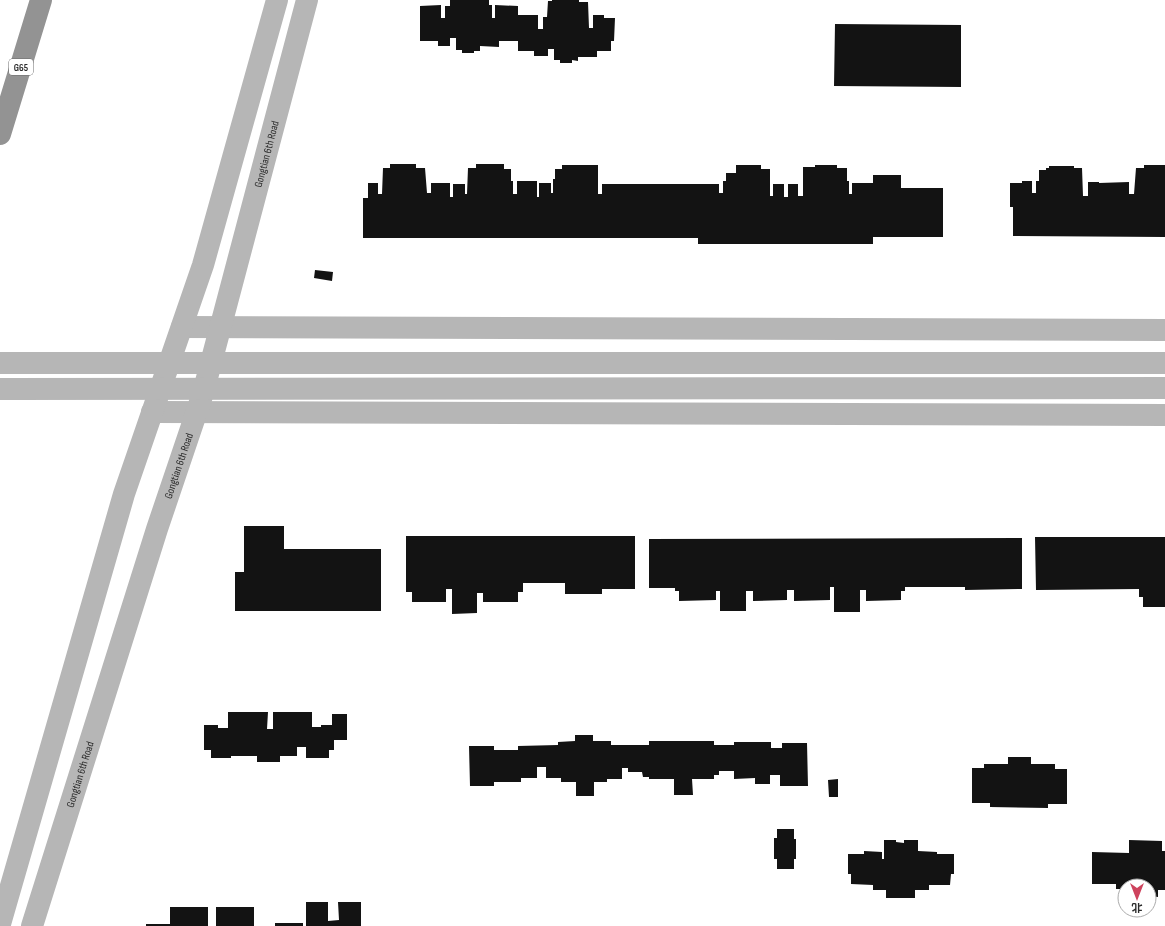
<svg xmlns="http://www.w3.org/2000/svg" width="1165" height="926" viewBox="0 0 1165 926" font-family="'Sofia Sans Condensed','Noto Sans SC',sans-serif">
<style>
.building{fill:#131313}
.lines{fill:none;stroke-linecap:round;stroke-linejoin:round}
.secondary{stroke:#b6b6b6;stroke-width:22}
.highway{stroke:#939393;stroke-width:22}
.secondary-bridge{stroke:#b6b6b6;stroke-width:22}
.labels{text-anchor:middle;stroke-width:4;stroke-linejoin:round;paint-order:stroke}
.shield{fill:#fff;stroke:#6b6b6b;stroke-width:1}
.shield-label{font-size:10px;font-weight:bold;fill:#2c2c2c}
.street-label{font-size:11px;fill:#2c2c2c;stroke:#fff}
</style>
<rect width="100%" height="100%" fill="#fff"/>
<path class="building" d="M450 0H489V5H492V18H495V5L518 6V15H538V29H543V17H547L548 1H552V0H579V2H588L589 28H593V15H604V18H615L614 41H611V51H597V57H578V61L572 60V63H560V60H554V49H548V56H534V51H518V41H499V47L480 46V51H474V53H462V50H456V38H450V46H438V41H420V6L441 5V18H445V6H450Z
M835 24 961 25V87L834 86Z
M390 164H416V168H425L427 193H431V183H450V197H453V184H465V194H467L468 168H476V164H504V169H511V181H513V194H517V181H537V197H539V183H551V193H553V179H555V169H562V165H598V194H602V184H719V193H723V181H726V173H736V165H761V169H770V196H773V184H784V197H788V184H798V196H803V167H815V165H837V168H847V181H849V194H852V183H873V175H901V188H943V237H873V244H698V238H363V198H368V183H378V194H382L383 168H390Z
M1144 165H1165V237L1013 236V207H1010V183H1022V181H1032V193H1036V181H1039V170H1046V168H1049V166H1074V168H1082L1083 196H1088V182H1099V183L1129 182V194H1134L1136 168H1144Z
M315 270 333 272 332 281 314 278Z
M244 526H284V549H381V611H235V572H244Z
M406 536H635V589H602V594H565V583H523V592H518V602H483V593H477V613L452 614V589H446V602H412V592H406Z
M1035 537H1165V607H1143V597H1139V589L1036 590Z
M1022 538V589L965 590V587H905V591H901V600L866 601V590H860V612H834V587H830V600L794 601V590H787V600L753 601V591H746V611H720V591H716V600L679 601V591H675V588H649V539Z
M228 712H268L267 729H273V712H312V727H321V725H332V714H347V740H334V750H329V758H306V747H297V756H280V762H257V756H231V758H211V750H204V725H218V728H228Z
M575 735H593V741H611V745H649V741H714V745H734V742H771V748H782V743H807L808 786H780V775H770V784H755V778L734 779V771H719V775H714V779H692L693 795H674V779H649V777H643L642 772H628V768H622V779H607V782H594V796H576V782H561V778H546V767H537V778H521V782H494V786H470L469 746H494V750H518V746L558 745V742L575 741Z
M1008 757H1031V764H1055V769H1067V804H1048V808L990 807V803H972V768H984V764H1008Z
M838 779V797H829L828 780Z
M777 829H794V839H796V859H794V869H777V859H774V838H777Z
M884 840H896V842L904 843V840H918V851L937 852V854H954V874H951L950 885H929V890H915V898H886V890H873V885L851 884V874H848V854H864V851L882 852V859H884Z
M1129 840 1162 841V851H1165V890H1158V897L1149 896V886H1125V889H1116V884H1092V852L1129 853Z
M306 902H328V921L339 920 338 902H361V926H306Z
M170 907H208V926H146V924H170Z
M216 907H254V926H216Z
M275 923H303V926H275Z"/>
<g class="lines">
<g class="secondary">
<path d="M182 327 1165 330"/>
<path d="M152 412 1165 415"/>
<path d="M0 924 124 494 203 265 277 0"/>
<path id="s1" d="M32 926 157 529 203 393 307 0"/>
</g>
<path class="highway" d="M0 134 41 0"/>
<path class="secondary-bridge" d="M0 363H1165
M0 389 1165 388"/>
</g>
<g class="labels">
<rect class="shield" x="9" y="59" width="24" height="16" rx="3"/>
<g class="shield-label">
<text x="21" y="71">G65</text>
</g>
<g class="street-label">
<text dy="4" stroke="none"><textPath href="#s1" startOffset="807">Gongtian 6th Road</textPath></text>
<text dy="4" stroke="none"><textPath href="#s1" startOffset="483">Gongtian 6th Road</textPath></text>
<text dy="4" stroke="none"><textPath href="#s1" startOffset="159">Gongtian 6th Road</textPath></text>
</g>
</g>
<g transform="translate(1137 898) rotate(180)"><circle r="19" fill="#ffffff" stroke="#ababab"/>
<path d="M0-3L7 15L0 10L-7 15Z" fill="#ce435d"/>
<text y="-6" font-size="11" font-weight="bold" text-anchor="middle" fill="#2c2c2c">北</text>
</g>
</svg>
